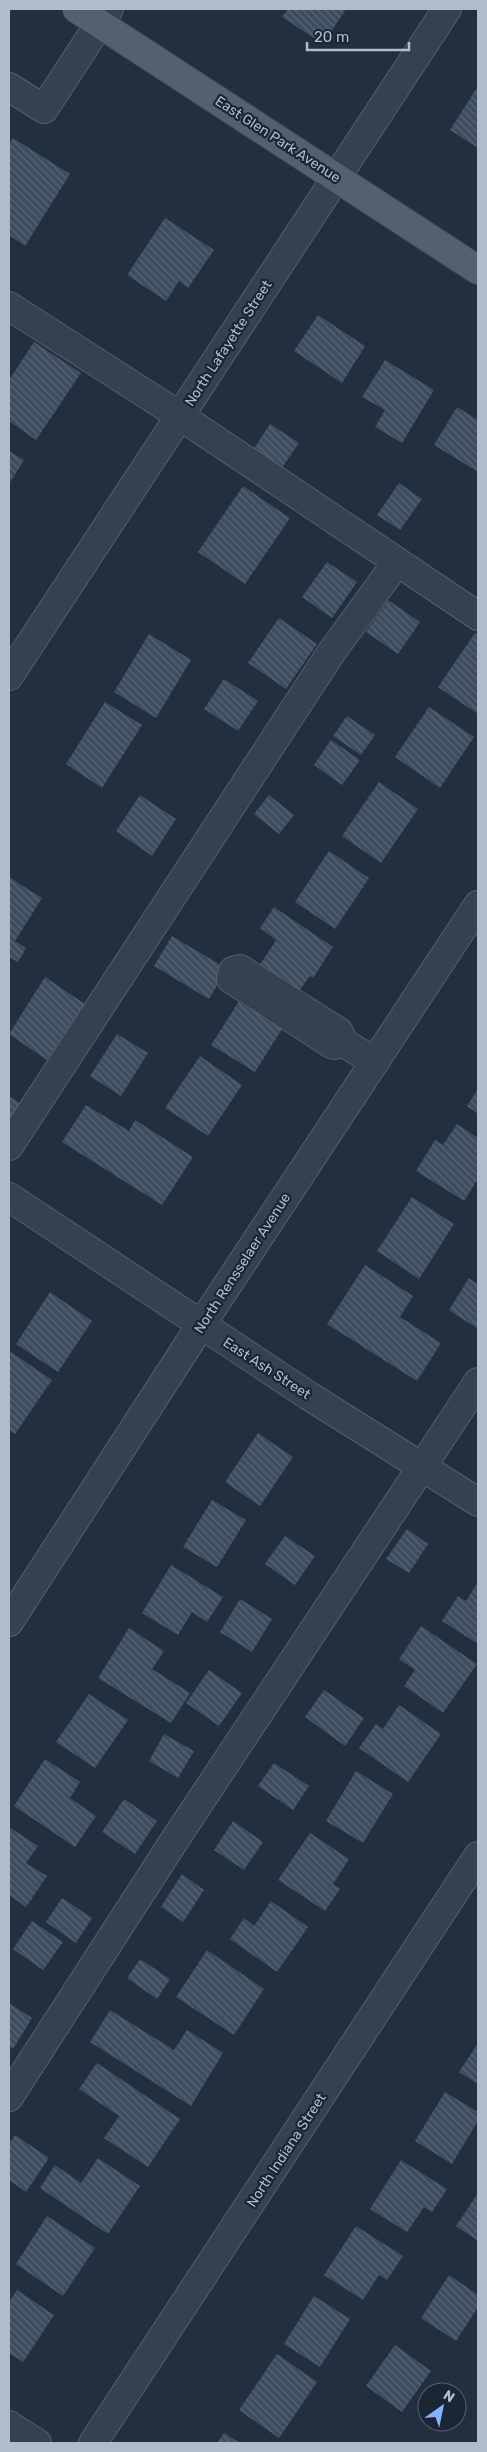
<svg xmlns="http://www.w3.org/2000/svg" width="487" height="2452" viewBox="0 0 487 2452" font-family="Rubik,sans-serif">
<style>
.building{fill:url(#building-back-hatch)}
.lines{fill:none;stroke-linecap:round;stroke-linejoin:round}
.minor-casing{stroke:#545e6d;stroke-width:30}
.major-casing{stroke:#424c5b;stroke-width:30}
.minor{stroke:#36404f;stroke-width:28}
.major{stroke:#53606f;stroke-width:28}
.labels{text-anchor:middle;stroke-width:4.5;stroke-linejoin:round;paint-order:stroke}
.street-label{font-size:14px;fill:#b1bbca;stroke:#1b2534}
</style>
<defs>
<pattern id="building-back-hatch" width="6" height="6" patternUnits="userSpaceOnUse" patternTransform="scale(1.25)"><rect width="6" height="6" fill="#3d4d5f"/><path d="M-1 5l2 2M0 0l6 6M5-1l2 2" fill="none" stroke="#576575"/></pattern>
</defs>
<rect width="100%" height="100%" fill="#212f3f"/>
<path class="building" d="M288 9H346L323 44 282 17Z
M478 86V148L450 130Z
M13 138 70 174 25 246 9 235V145Z
M165 218 214 250 188 288 179 281 166 301 127 275Z
M318 315 365 346 342 383 294 351Z
M34 342 81 373 36 440 9 421V380Z
M385 360 434 390 402 443 375 427 385 410 362 397Z
M457 407 478 420V472L434 445Z
M270 424 299 443 281 469 253 450Z
M9 451 24 460 9 484Z
M399 483 422 499 400 530 377 515Z
M243 486 290 518 245 584 198 552Z
M327 562 357 582 332 618 302 597Z
M388 600 420 622 398 654 366 632Z
M279 618 317 644 286 689 248 663Z
M475 633 478 635V714L438 687Z
M149 634 191 660 156 718 114 692Z
M224 679 258 701 238 731 204 709Z
M105 702 142 725 102 788 66 764Z
M429 707 474 737 440 788 395 757Z
M347 716 375 735 361 755 333 736Z
M331 740 360 760 342 785 314 765Z
M379 782 418 809 381 863 342 836Z
M140 795 176 819 152 856 116 831Z
M269 795 294 815 279 834 254 814Z
M329 851 369 878 335 929 295 902Z
M9 877 42 898 15 941 26 948 18 962 9 957Z
M274 907 333 947 313 978 310 976 296 995 257 969 276 940 260 928Z
M172 936 227 969 209 999 154 966Z
M45 977 85 1004 47 1060 9 1034Z
M243 995 287 1021 255 1072 211 1045Z
M117 1034 148 1053 121 1096 90 1076Z
M200 1056 242 1085 208 1136 165 1108Z
M478 1089V1114L467 1106Z
M9 1096 21 1104 9 1122Z
M86 1105 129 1131 135 1120 193 1157 162 1205 62 1142Z
M457 1124 478 1138V1179L464 1201 416 1171 435 1140 443 1145Z
M412 1197 454 1224 419 1279 377 1251Z
M365 1265 413 1296 400 1317 441 1343 417 1381 327 1324Z
M469 1278 478 1284V1329L449 1310Z
M50 1292 92 1321 58 1372 16 1344Z
M11 1352 52 1380 15 1434 9 1430V1355Z
M258 1433 293 1457 260 1506 225 1482Z
M212 1500 246 1520 217 1567 183 1547Z
M407 1529 428 1544 409 1573 386 1559Z
M285 1536 315 1556 295 1585 265 1564Z
M171 1565 223 1597 207 1622 192 1612 178 1635 142 1613Z
M478 1582V1644L442 1621 458 1596 466 1601Z
M240 1599 272 1619 252 1652 220 1632Z
M421 1626 477 1664 443 1713 404 1686 415 1670 399 1659Z
M129 1628 164 1651 152 1669 190 1693 171 1723 98 1678Z
M209 1670 242 1693 219 1726 186 1703Z
M324 1690 364 1718 345 1746 305 1717Z
M89 1694 128 1720 95 1768 56 1742Z
M399 1705 441 1734 408 1782 359 1748 376 1724 383 1729Z
M164 1734 194 1751 178 1778 149 1761Z
M45 1759 80 1782 70 1798 96 1816 75 1847 14 1806Z
M274 1763 309 1786 293 1810 258 1786Z
M356 1771 393 1794 363 1843 326 1821Z
M124 1799 157 1821 135 1854 102 1832Z
M233 1821 263 1842 244 1870 214 1850Z
M9 1827 38 1846 26 1863 47 1876 26 1907 9 1895Z
M310 1833 349 1859 333 1884 340 1889 325 1911 278 1880Z
M182 1874 204 1890 183 1922 161 1907Z
M62 1898 92 1918 76 1943 46 1922Z
M271 1901 308 1927 277 1972 230 1939 244 1918 254 1926Z
M32 1921 63 1942 43 1970 13 1949Z
M207 1950 264 1989 234 2035 176 1997Z
M140 1959 170 1979 157 1999 127 1978Z
M9 2003 32 2018 13 2049 9 2046Z
M110 2010 174 2050 187 2030 223 2053 191 2106 90 2042Z
M478 2043V2084L459 2072Z
M97 2063 180 2119 148 2167 104 2138 119 2116 79 2089Z
M445 2092 478 2112V2121L452 2164 415 2141Z
M15 2135 49 2158 26 2192 9 2180V2144Z
M98 2158 140 2186 108 2234 40 2188 55 2165 81 2183Z
M401 2160 447 2189 432 2212 424 2207 407 2232 370 2209Z
M478 2193V2241L456 2226Z
M47 2216 95 2248 63 2296 16 2264Z
M356 2226 403 2256 387 2280 379 2275 363 2300 324 2275Z
M449 2275 478 2295V2307L456 2341 421 2318Z
M17 2290 54 2315 23 2362 9 2353V2302Z
M314 2296 350 2319 320 2367 284 2344Z
M395 2345 431 2371 402 2412 366 2386Z
M277 2354 317 2382 279 2438 239 2410Z
M224 2433 240 2443H217Z"/>
<g class="lines">
<g class="minor-casing">
<path id="minor" d="M9 87 44 109 109 9
M9 306 180 416 478 616
M9 676 447 9
M344 1043 333 1045 231 979 233 971 240 969 339 1032 344 1043 375 1062
M9 1146 331 653 397 562
M9 1197 309 1396 478 1502
M9 1622 201 1325 478 905
M9 2097 176 1838 478 1382
M9 2425 37 2443
M93 2443 478 1856"/>
</g>
<g class="major-casing">
<path id="major" d="M77 9 478 270"/>
</g>
<use href="#minor" class="minor"/>
<use href="#major" class="major"/>
</g>
<g class="labels">
<g class="street-label">
<text transform="translate(278 139) rotate(33)" y="5">East Glen Park Avenue</text>
<text transform="translate(228 343) rotate(-57)" y="5">North Lafayette Street</text>
<text transform="translate(242 1263) rotate(-57)" y="5">North Rensselaer Avenue</text>
<text transform="translate(267 1368) rotate(33)" y="5">East Ash Street</text>
<text transform="translate(286 2150) rotate(-57)" y="5">North Indiana Street</text>
</g>
</g>
<rect width="487" height="2452" fill="none" stroke="#b1bbca" stroke-width="20"/>
<g transform="translate(442 2407) rotate(33)"><circle r="24" fill="#1b2534" stroke="#576170"/>
<path d="M0-4L9 19L0 12L-9 19Z" fill="#82b4ff"/>
<text y="-8" font-size="14" font-weight="bold" text-anchor="middle" fill="#b1bbca">N</text>
</g>
<path d="M307 42v8h102v-8" fill="none" stroke="#b1bbca" stroke-width="2.5"/>
<text x="314" y="42" font-size="15" fill="#b1bbca" stroke="#1b2534" stroke-width="4" paint-order="stroke">20 m</text>
</svg>
